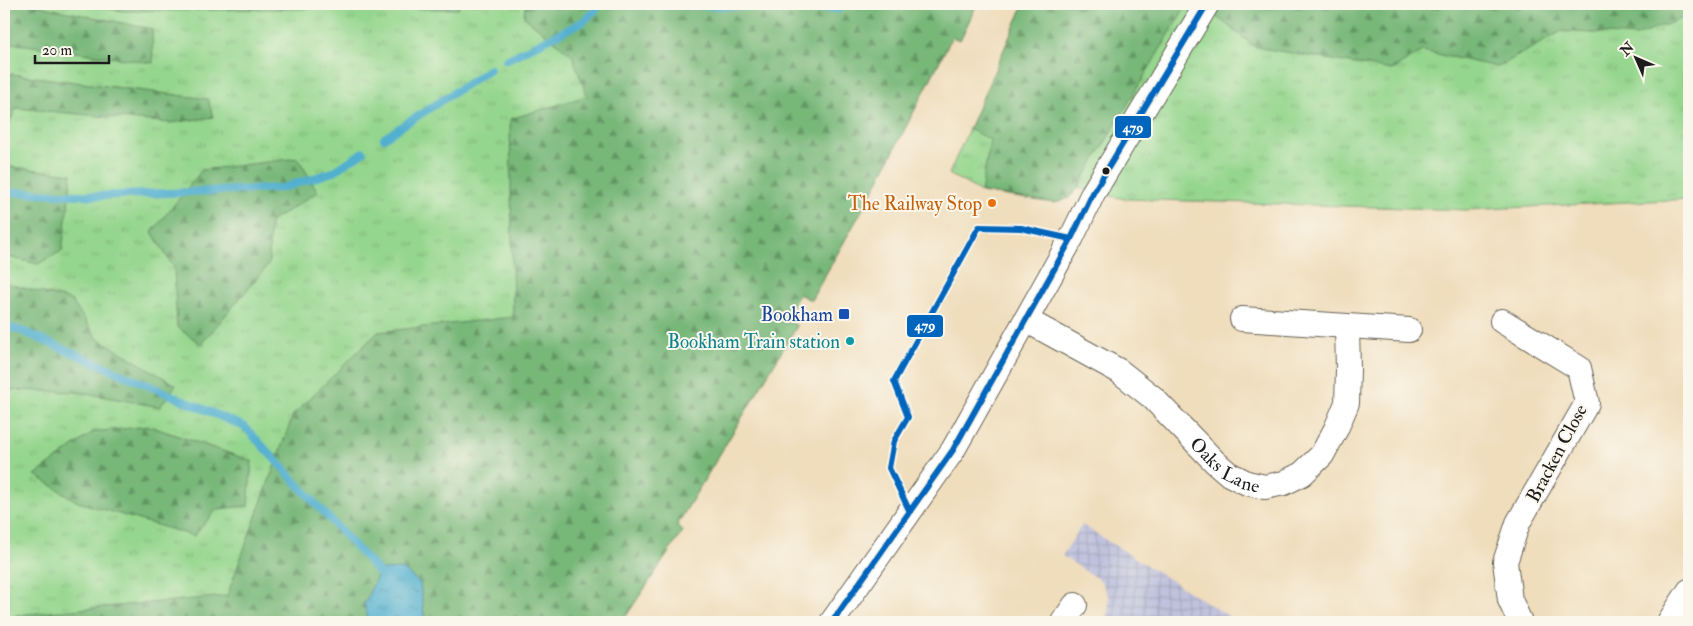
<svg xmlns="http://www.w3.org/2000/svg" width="1693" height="626" viewBox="0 0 1693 626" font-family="'IM FELL Double Pica',serif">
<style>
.industrial{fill:url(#industrial-grid)}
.grass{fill:url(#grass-tufts);stroke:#587954}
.forest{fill:url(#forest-firs);stroke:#4a6a4a}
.water{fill:url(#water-ripples);stroke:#366676}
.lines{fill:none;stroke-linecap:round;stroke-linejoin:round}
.stream{stroke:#51afcf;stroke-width:8}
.minor-casing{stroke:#666054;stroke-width:26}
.minor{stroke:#fff;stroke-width:24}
.bus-1-casing{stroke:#fbf7ec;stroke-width:10}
.bus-1{stroke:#0065bd;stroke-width:6}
.bus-dot{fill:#1c1c1c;stroke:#fbf7ec;stroke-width:2}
.food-dot{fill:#e8710a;stroke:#fbf7ec;stroke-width:2}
.transit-dot{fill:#1a4fb4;stroke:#fbf7ec;stroke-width:2}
.culture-dot{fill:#0f9aa8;stroke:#fbf7ec;stroke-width:2}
.labels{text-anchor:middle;stroke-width:4;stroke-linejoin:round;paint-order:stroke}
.food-label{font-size:19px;fill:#c56008;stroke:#fbf7ec;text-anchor:end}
.transit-label{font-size:19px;fill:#164399;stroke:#fbf7ec;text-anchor:end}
.culture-label{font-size:19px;fill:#0d838f;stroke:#fbf7ec;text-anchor:end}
.street-label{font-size:19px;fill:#1c1c1c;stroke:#fbf7ec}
.line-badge{stroke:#fbf7ec;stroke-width:2}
.badge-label{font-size:14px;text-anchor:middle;font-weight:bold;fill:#fff}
</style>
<defs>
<pattern id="industrial-grid" width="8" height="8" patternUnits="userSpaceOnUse" patternTransform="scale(1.25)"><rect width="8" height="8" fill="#c0c2dd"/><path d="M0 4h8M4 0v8" fill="none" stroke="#a4a6bd"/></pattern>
<pattern id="grass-tufts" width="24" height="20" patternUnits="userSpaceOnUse" patternTransform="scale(1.25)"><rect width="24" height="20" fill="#94d68d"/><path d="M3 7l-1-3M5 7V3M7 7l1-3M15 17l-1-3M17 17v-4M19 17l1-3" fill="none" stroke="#7fb779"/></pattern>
<pattern id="forest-firs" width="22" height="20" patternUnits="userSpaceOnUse" patternTransform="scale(1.25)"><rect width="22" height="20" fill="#77b778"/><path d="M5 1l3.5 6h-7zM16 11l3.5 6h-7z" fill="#619462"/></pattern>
<pattern id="water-ripples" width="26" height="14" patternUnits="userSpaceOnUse" patternTransform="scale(1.25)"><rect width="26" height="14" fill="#51afcf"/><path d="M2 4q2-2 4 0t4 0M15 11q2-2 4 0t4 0" fill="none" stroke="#428ea7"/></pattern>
</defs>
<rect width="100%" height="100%" fill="#fbf7ec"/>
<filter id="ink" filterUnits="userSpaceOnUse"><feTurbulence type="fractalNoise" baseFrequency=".02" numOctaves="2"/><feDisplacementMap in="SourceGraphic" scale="10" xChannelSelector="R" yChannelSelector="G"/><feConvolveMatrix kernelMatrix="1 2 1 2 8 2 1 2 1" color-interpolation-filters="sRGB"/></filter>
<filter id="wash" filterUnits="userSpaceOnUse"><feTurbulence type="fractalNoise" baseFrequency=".0096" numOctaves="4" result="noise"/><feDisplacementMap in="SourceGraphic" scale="20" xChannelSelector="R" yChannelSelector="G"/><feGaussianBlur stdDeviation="1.12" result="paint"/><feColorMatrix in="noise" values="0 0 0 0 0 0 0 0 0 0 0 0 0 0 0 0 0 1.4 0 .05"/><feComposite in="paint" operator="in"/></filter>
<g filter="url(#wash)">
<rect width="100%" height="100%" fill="#efddbb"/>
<path class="industrial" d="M1082 525 1238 622H1104L1108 615 1109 597 1101 581 1062 556Z"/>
<path class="grass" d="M4 4H977L960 40 952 37 873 191 811 300 799 294 785 319 797 326 677 525 683 531 622 622H4Z
M1024 4H1689V199L1467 210 1125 199 1078 188 1069 198 1055 203 981 192 949 174Z"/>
<path class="forest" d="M4 4H29L152 29 153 63 4 42Z
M81 4H459L458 9 352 8 122 11Z
M525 4H977L960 40 952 37 873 191 811 300 799 294 785 319 797 326 677 525 683 531 622 622H10L16 615 227 596 293 415 378 332 513 317 510 119 587 96 572 55 524 17Z
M1024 4H1187L1078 188 1069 198 1055 203 981 192 990 140 969 129Z
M1223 4H1689V16L1636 36 1562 31 1498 67 1422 51 1392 70 1255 47 1216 16Z
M4 73 208 99 213 117 170 123 16 108 4 135Z
M298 158 318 192 270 222 269 264 201 344 177 327 174 268 152 232 202 170Z
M4 166 72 174 62 251 38 264 4 256Z
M4 283 71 300 97 338 176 385 160 407 78 392 4 390Z
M149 426 252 461 248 506 217 509 194 536 78 502 35 475 93 432Z"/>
<path class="water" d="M403 569 420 583 425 621 369 622 364 604 380 570Z"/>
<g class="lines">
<path class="stream" d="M636 4 839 9
M506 60 584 21 601 4
M384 138 490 69
M4 196 15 192 99 196 282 188 333 172 363 152
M4 326 22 331 245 427 385 579"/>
</g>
</g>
<g filter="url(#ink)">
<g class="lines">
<g class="minor-casing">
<g id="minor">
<path d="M1242 319 1409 330"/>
<path id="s1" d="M1026 320 1119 371 1152 397 1215 462 1229 474 1247 483 1265 487 1284 483 1302 474 1322 455 1336 429 1347 403 1348 370 1347 327"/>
<path d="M1502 321 1579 368 1587 403 1518 523 1505 562 1510 600 1520 622"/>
<path d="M832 622 953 450 1071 239 1093 193 1207 4"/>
<path d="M1063 622 1075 605"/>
<path d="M1669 622 1689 591"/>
</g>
</g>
<use href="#minor" class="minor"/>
<g class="bus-1-casing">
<path id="bus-1" d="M910 512 889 468 894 441 908 417 894 381 979 227 1021 228 1071 239
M832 622 953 450 1071 239 1093 193 1207 4"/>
</g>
<use href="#bus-1" class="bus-1"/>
</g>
</g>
<circle class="bus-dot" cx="1106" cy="171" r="4.5"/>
<circle class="food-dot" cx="992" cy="203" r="5"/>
<rect class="transit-dot" x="838" y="308" width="12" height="12" rx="2.5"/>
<circle class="culture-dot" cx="850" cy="341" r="5"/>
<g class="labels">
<g class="food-label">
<text x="982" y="210">The Railway Stop</text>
</g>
<g class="transit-label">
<text x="833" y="321">Bookham</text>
</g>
<g class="culture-label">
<text x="840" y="348">Bookham Train station</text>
</g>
<g class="street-label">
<text transform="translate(1556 453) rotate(-62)" y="7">Bracken Close</text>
<text dy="7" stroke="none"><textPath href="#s1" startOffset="249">Oaks Lane</textPath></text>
</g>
</g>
<g class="line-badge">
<rect x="1114" y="115" width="38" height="24" rx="5" fill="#0065bd"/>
<rect x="906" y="314" width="38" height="24" rx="5" fill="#0065bd"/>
</g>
<g class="badge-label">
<text x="1133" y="132">479</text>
<text x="925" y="330">479</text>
</g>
<rect width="1693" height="626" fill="none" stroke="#fbf7ec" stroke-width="20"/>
<g transform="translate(1636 58) rotate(315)" stroke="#fbf7ec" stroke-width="4" paint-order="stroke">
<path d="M0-4L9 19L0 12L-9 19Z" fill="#1c1c1c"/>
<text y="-8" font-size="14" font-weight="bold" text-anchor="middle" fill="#1c1c1c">N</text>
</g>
<path d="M35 55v8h74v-8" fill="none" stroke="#1c1c1c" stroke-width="2.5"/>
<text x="42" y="55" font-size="15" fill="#1c1c1c" stroke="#fbf7ec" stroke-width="4" paint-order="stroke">20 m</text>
</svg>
